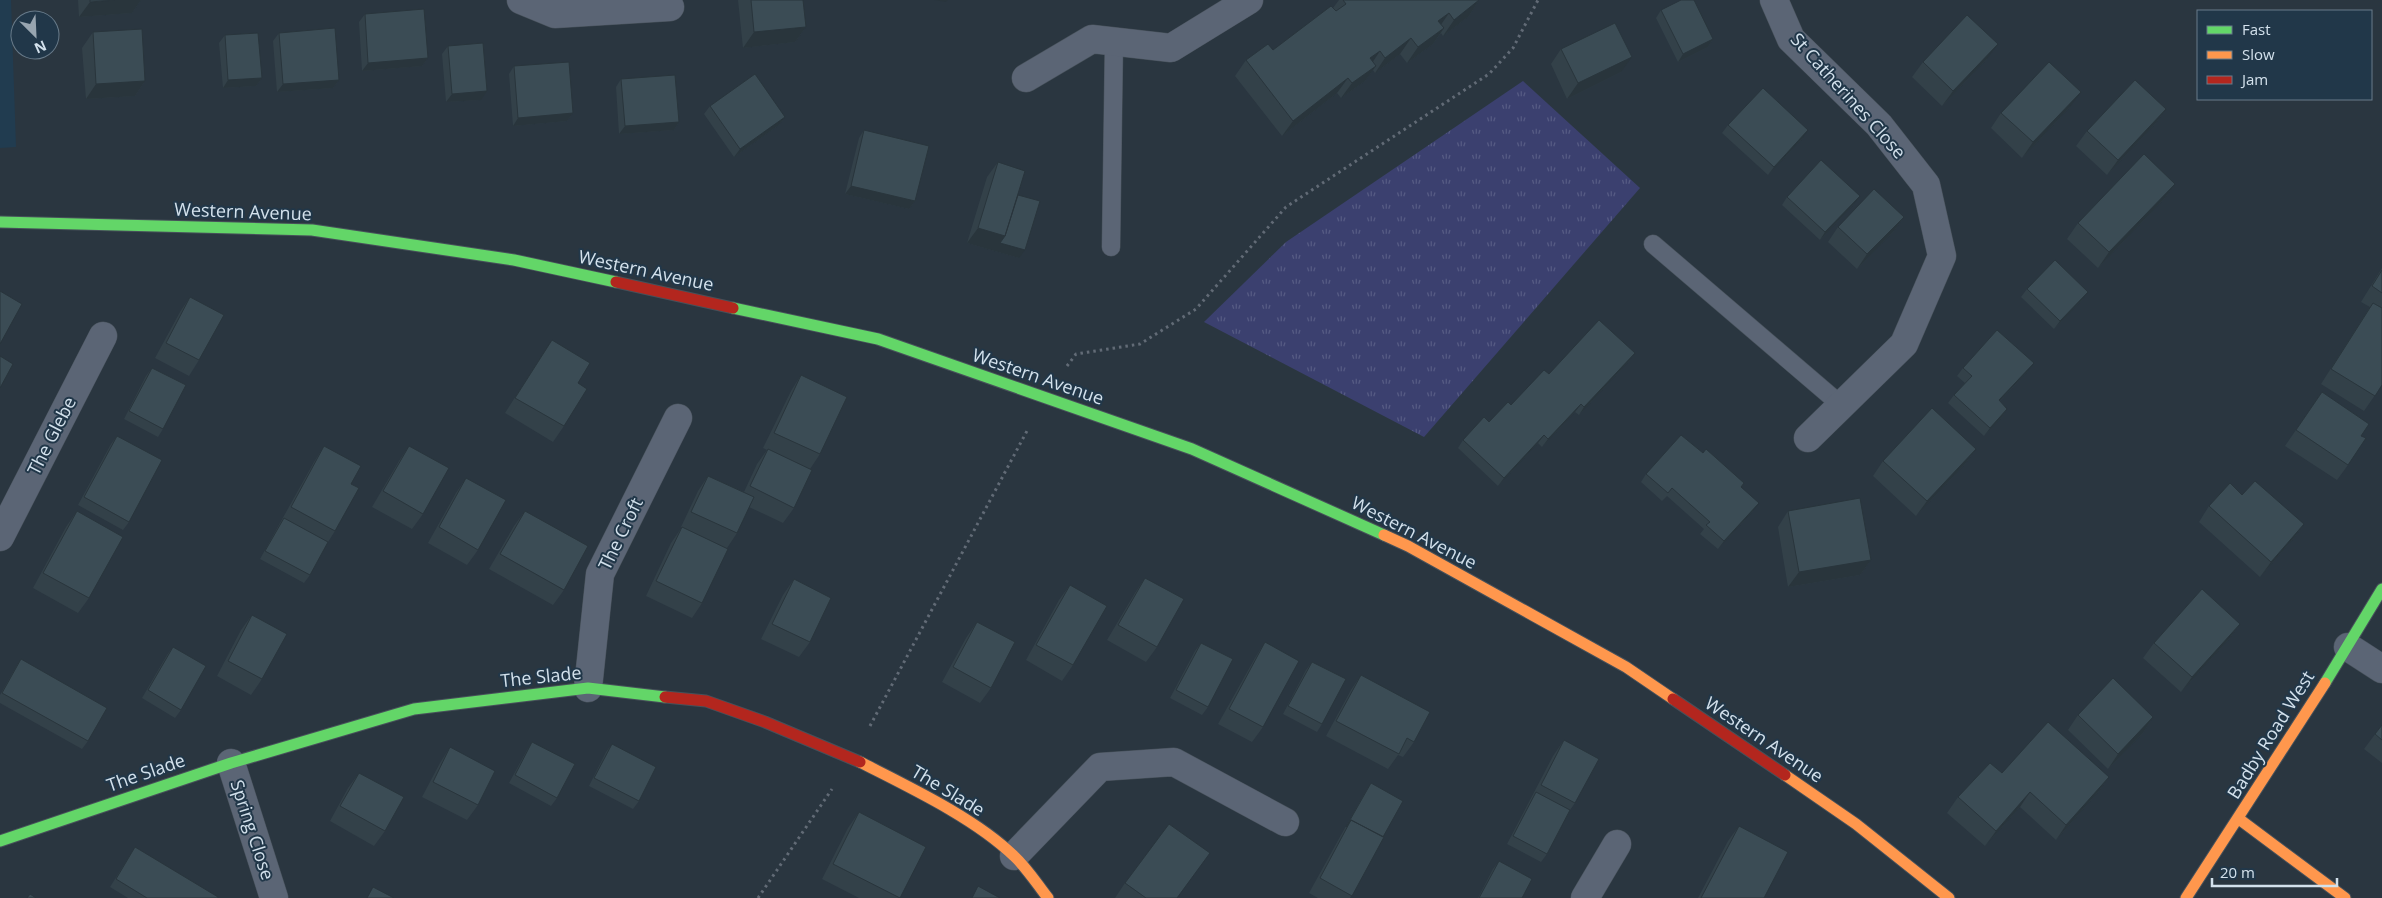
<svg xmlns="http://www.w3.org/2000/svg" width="2382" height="898" viewBox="0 0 2382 898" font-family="'Open Sans',sans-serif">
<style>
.built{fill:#213c50}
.grass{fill:url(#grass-tufts)}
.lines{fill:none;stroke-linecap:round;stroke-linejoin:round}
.lane-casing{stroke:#47515a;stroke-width:19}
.street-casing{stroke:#47515a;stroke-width:29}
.fast-casing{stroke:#47515a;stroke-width:13}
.slow-casing{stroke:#47515a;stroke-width:13}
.jam-casing{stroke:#47515a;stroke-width:13}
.path{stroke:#626b76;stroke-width:3;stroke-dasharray:2.5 4;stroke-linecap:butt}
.lane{stroke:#5b6575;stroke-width:18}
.street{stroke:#5b6575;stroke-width:28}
.fast{stroke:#63d668;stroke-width:11}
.slow{stroke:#ff974d;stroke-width:11}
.jam{stroke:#b3261e;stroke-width:11}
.wall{fill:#334149}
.shaded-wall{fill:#29353c}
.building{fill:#3b4c55;stroke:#29353c}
.labels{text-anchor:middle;stroke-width:4;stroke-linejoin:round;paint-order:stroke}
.street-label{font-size:18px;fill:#d3e1ec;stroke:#213749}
</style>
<defs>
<pattern id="grass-tufts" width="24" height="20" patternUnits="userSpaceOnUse" patternTransform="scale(1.25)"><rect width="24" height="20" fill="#3b406f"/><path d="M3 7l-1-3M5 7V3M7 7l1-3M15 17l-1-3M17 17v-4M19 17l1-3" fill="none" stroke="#565b84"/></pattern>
</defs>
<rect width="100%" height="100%" fill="#2a3640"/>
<path class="built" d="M0 0H11L16 147 0 148Z"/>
<path class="grass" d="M1523 81 1640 188 1424 437 1204 322 1286 242Z"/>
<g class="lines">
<g class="lane-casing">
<path id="lane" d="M1653 244 1841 405
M1111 247 1114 41"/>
</g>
<g class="street-casing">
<path id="street" d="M521 0 555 14 670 7
M1774 0 1791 39 1879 125 1926 185 1942 256 1904 344 1808 438
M1026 78 1092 39 1171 48 1249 0
M0 537 103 336
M2348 647 2382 669
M588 688 600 574 678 418
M231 763 274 898
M1014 856 1100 767 1174 762 1285 822
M1585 898 1617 844"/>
</g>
<g class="fast-casing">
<path id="fast" d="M0 222 312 230 514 260 616 282
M733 308 878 339 1192 449 1384 535
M2325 683 2382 589
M0 841 231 763 414 709 588 688 665 697"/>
</g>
<g class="slow-casing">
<path id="slow" d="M1384 535 1408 546 1626 667 1673 699
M860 762C909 787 975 818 1014 856 1027 868 1037 884 1048 898
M1785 775 1856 824 1949 898
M2239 819 2345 898
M2186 898 2325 683"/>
</g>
<g class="jam-casing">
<path id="jam" d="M616 282 733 308
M665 697 706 701 765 722 860 762
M1673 699 1785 775"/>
</g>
<path class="path" d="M1067 366 1076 354 1140 344 1196 309 1286 207 1489 74 1513 48 1538 0
M870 726 1028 429
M758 898 832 789"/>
<use href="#lane" class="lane"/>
<use href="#street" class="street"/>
<use href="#fast" class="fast"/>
<use href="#slow" class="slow"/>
<use href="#jam" class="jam"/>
</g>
<path class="wall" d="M78 0H141L132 13 79 17Z
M738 0H803L806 27 795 42 743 48Z
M1339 0H1479L1469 16 1443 36 1441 33 1433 44 1407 63 1400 54 1375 73 1373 70 1365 81 1341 98 1337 93 1282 136 1235 76 1246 60 1273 50 1333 8Z
M1661 10 1713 39 1708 47 1678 62 1656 18Z
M365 14 428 58 422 66 362 71 359 22Z
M93 32 145 81 135 96 86 99 82 48Z
M279 33 339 80 333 88 277 92 273 41Z
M225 35 262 78 256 86 223 88 219 43Z
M448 46 481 100 446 102 442 54Z
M1561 49 1621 72 1567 99 1551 64Z
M1987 59 1942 106 1912 77 1923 62Z
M514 66 573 113 567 121 513 126 509 74Z
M621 79 679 122 674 130 619 134 616 87Z
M710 106 785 117 779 125 734 157 704 114Z
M2070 107 2022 158 1991 128 2001 113Z
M2166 109 2155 124 2107 175 2076 146 2087 131Z
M1728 125 1803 138 1768 175 1722 133Z
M864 130 915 201 909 209 845 194 859 138Z
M998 162 1018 195 1019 258 967 243 987 177Z
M2175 184 2164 199 2098 268 2067 239 2078 223Z
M1787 197 1854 204 1820 240 1782 205Z
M1904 217 1893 232 1857 269 1828 242 1838 227Z
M2382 268V385L2364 411 2321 384 2370 307 2361 302Z
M2027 289 2088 292 2082 300 2054 329 2021 297Z
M190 297 199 360 189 376 155 358 180 312Z
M552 340 578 383 564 426 553 442 505 413Z
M1635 353 1629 361 1579 415 1575 412 1542 447 1538 443 1498 486 1458 448 1463 440 1511 405 1549 374Z
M152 368 163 429 158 437 124 419 146 376Z
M1963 368 2028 371 2000 401 2007 409 2002 417 1984 436 1948 403 1954 395 1965 383 1957 376Z
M801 375 820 454 810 469 794 508 783 523 749 507 737 533 727 548 702 603 692 618 646 596 671 543 682 527H681L698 491 708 476 744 492 757 464 767 450 763 448 791 391Z
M2322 392 2361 436 2348 465 2337 480 2285 446Z
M117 436 129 522 123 530 78 505 111 444Z
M324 446 351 484 335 531 328 542 310 575 304 583 260 559 280 523 314 462Z
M409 446 423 514 412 529 372 507 399 461Z
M1976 449 1965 464 1916 516 1873 476 1883 461Z
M1646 474 1741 487 1753 511 1718 549 1700 534 1704 529 1667 496 1662 501 1641 482Z
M466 478 478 550 467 565 428 543 456 493Z
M2242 495 2304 524 2293 539 2260 577 2199 522 2209 506Z
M77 511 89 598 78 613 33 588 66 527Z
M525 511 564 590 553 605 489 569 514 526Z
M1788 511 1871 560 1860 575 1788 587 1778 527Z
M1145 578 1157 647 1146 662 1107 640 1135 593Z
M794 579 810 642 799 657 761 639 783 595Z
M1070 585 1073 665 1062 681 1026 660 1059 600Z
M252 615 262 679 251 695 217 676 241 630Z
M977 622 991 688 980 703 942 682 966 638Z
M2240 624 2229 639 2181 692 2143 658 2154 643Z
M1265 642 1263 727 1252 742 1218 724 1255 658Z
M1201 643 1208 707 1202 715 1170 698 1195 651Z
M173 647 181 710 175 718 142 698 167 655Z
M21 659 88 741 82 749 0 703V695L16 667Z
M1312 662 1322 724 1317 732 1283 714 1306 670Z
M1361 675 1414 742 1403 757 1398 755 1388 769 1326 736 1351 690Z
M2078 715 2153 717 2143 733 2108 769 2068 730Z
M2382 725V763L2364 749Z
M1564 740 1575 803 1570 810 1547 854 1541 862 1507 844 1553 756Z
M532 742 557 798 551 806 509 783 527 750Z
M612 744 639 801 633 809 589 786 606 752Z
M450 747 478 805 467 820 422 797 440 763Z
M359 773 385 831 374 846 330 821 348 788Z
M2002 773 2109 777 2098 792 2056 840 2020 807 1985 846 1947 813 1958 797Z
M1371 783 1383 837 1350 898H1318L1309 893 1341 835 1366 791Z
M859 812 899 898H859L822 879 848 828Z
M1739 826 1764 898H1698L1728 841Z
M135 847 218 898H128L110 887Z
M1499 861 1522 898H1478L1493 869Z
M1125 883 1178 898H1115Z"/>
<path class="shaded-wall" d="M115 0H141L132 13 79 17 90 2Z
M934 0H948L946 2Z
M1479 0 1469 16 1443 36 1454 20Z
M1449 13 1438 29V21Z
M806 27 795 42 743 48 754 32Z
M1444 28 1433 44 1407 63 1418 47Z
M1411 38 1400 54 1375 73 1385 58Z
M1713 39 1708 47 1678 62 1683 54Z
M1998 44 1987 59 1942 106 1953 91Z
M1380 51 1370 66V58Z
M1632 57 1621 72 1567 99 1578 83Z
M428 58 422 66 362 71 368 63Z
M1376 66 1365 81 1341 98 1352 83Z
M262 78 256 86 223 88 228 80Z
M1348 78 1337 93 1282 136 1293 121Z
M339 80 333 88 277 92 283 84Z
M145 81 135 96 86 99 96 84Z
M487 91 481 100 446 102 452 94Z
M2081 92 2070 107 2022 158 2033 142Z
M2166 109 2155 124 2107 175 2118 160Z
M573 113 567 121 513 126 518 118Z
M785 117 779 125 734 157 740 149Z
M679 122 674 130 619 134 625 126Z
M1808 130 1803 138 1768 175 1774 167Z
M2175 184 2164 199 2098 268 2109 252Z
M851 186 915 201 909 209 845 194Z
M1860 196 1854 204 1820 240 1825 232Z
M1904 217 1893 232 1857 269 1867 254Z
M978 228 1005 236 1025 250 1019 258 967 243Z
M2088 292 2082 300 2054 329 2060 321Z
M1635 353 1629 361 1579 415 1584 407Z
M2034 363 2028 371 1993 408 1999 400Z
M1581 404 1575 412 1542 447 1548 439Z
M2007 409 2002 417 1984 436 1990 428Z
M1544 435 1538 443 1498 486 1504 478Z
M1976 449 1965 464 1916 516 1927 501Z
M1759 503 1753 511 1718 549 1724 541Z
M2304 524 2293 539 2260 577 2271 562Z
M1871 560 1860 575 1788 587 1799 572Z
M2240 624 2229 639 2181 692 2192 677Z
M2153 717 2143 733 2108 769 2118 754Z
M2109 777 2098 792 2056 840 2066 825Z
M2030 792 2020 807 1985 846 1996 831Z"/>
<path class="building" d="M90 0H115L90 2Z
M751 0H803L806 27 754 32Z
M1343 0H1479L1454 20 1449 13 1438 21 1444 28 1418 47 1411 38 1385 58 1380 51 1370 58 1376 66 1352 83 1348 78 1293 121 1246 60 1268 44 1273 50 1331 6 1336 11 1346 4Z
M1681 0H1694L1713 39 1683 54 1661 10Z
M424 9 428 58 368 63 365 14Z
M1967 15 1998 44 1953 91 1923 62Z
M1615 23 1632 57 1578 83 1561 49Z
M335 28 339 80 283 84 279 33Z
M142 29 145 81 96 84 93 32Z
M258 33 262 78 228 80 225 35Z
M483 43 487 91 452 94 448 46Z
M569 62 573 113 518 118 514 66Z
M2049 62 2081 92 2033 142 2001 113Z
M755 74 785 117 740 149 710 106Z
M675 75 679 122 625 126 621 79Z
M2135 80 2166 109 2118 160 2087 131Z
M1763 88 1808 130 1774 167 1728 125Z
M864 130 929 146 915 201 851 186Z
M2144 154 2175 184 2109 252 2078 223Z
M1821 160 1860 196 1825 232 1787 197Z
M998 162 1025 171 1005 236 978 228Z
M1874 189 1904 217 1867 254 1838 227Z
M1018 195 1040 201 1025 250 1000 243 1005 236Z
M2055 260 2088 292 2060 321 2027 289Z
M2382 270V293L2372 286Z
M0 291 22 304 0 344Z
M190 297 224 315 199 360 166 343Z
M2373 303 2382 308V385L2375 396 2331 369Z
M1599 320 1635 353 1584 407 1581 404 1548 439 1544 435 1504 478 1463 440 1484 417 1489 422 1508 402 1511 405 1544 370 1549 374Z
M1997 330 2034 363 1999 400 2007 409 1990 428 1954 395 1972 376 1963 368Z
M552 340 590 363 578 383 587 389 564 426 515 398Z
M0 356 13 364 0 388Z
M152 368 186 385 163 429 129 411Z
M801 375 847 397 820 454 774 433Z
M2322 392 2369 424 2361 436 2366 438 2348 465 2296 430Z
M1932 408 1976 449 1927 501 1883 461Z
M1681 435 1703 453 1706 449 1744 483 1741 487 1759 503 1724 541 1706 525 1710 522 1672 488 1668 493 1646 474Z
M117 436 162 460 129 522 84 497Z
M324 446 361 466 351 484 359 488 335 531 291 507Z
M409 446 449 468 423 514 383 491Z
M768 449 812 470 794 508 750 486Z
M708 476 754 497 737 533 691 512Z
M466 478 506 500 478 550 439 527Z
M2255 481 2304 524 2271 562 2209 506 2230 483 2242 495Z
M1860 498 1871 560 1799 572 1788 511Z
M77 511 123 537 89 598 43 573Z
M525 511 588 546 564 590 500 554Z
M284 518 328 542 310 575 265 551Z
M682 527 728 549 702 603 656 581Z
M1145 578 1184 599 1157 647 1118 625Z
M794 579 831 598 810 642 772 624Z
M1070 585 1107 606 1073 665 1036 645Z
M2202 589 2240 624 2192 677 2154 643Z
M252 615 287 634 262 679 228 661Z
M977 622 1015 642 991 688 953 667Z
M1265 642 1299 661 1263 727 1229 709Z
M1201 643 1233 659 1208 707 1176 690Z
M173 647 206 666 181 710 148 690Z
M21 659 107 708 88 741 2 693Z
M1312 662 1346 679 1322 724 1288 706Z
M1361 675 1430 712 1414 742 1407 738 1399 754 1336 721Z
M2113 678 2153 717 2118 754 2078 715Z
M2048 722 2109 777 2066 825 2030 792 1996 831 1958 797 1990 763 2002 773Z
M2382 725V740L2375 734Z
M1564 740 1599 759 1575 803 1541 785Z
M532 742 575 764 557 798 515 775Z
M612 744 656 767 639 801 594 778Z
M450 747 495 771 478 805 433 782Z
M359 773 404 797 385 831 340 806Z
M1371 783 1403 801 1383 837 1351 820 1346 827Z
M1536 792 1570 810 1547 854 1513 836Z
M859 812 926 847 900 898 833 864Z
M1351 820 1384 837 1352 896 1320 878Z
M1169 824 1210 853 1177 898H1146L1125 883Z
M1739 826 1788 852 1764 898H1701Z
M135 847 218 897V898H147L116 879Z
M1499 861 1532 879 1522 898H1479Z
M978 886 1000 898H972Z
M373 887 394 898H367Z
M30 894 36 898H27Z"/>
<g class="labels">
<g class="street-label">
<text transform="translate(1848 96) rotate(48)" y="6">St Catherines Close</text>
<text transform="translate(243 212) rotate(2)" y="6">Western Avenue</text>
<text transform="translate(646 271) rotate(12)" y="6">Western Avenue</text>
<text transform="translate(1038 377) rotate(19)" y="6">Western Avenue</text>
<text transform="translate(52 436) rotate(-63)" y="6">The Glebe</text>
<text transform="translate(1414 533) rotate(27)" y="6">Western Avenue</text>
<text transform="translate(621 534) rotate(-64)" y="6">The Croft</text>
<text transform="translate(541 677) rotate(-6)" y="6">The Slade</text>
<text transform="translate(2271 735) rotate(-58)" y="6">Badby Road West</text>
<text transform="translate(1764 740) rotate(34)" y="6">Western Avenue</text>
<text transform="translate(146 773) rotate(-19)" y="6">The Slade</text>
<text transform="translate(948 791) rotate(31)" y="6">The Slade</text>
<text transform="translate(252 830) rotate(72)" y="6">Spring Close</text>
</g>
</g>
<rect x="2197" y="10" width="175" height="90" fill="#213749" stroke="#687b8a"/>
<rect x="2207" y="26" width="25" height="8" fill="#63d668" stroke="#687b8a"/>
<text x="2242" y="35" font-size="15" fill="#d3e1ec">Fast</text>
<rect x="2207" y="51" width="25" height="8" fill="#ff974d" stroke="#687b8a"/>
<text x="2242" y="60" font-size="15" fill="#d3e1ec">Slow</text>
<rect x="2207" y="76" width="25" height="8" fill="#b3261e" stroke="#687b8a"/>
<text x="2242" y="85" font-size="15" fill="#d3e1ec">Jam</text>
<g transform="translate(35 35) rotate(156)"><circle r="24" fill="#213749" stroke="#687b8a"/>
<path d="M0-4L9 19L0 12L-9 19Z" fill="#98a5b0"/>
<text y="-8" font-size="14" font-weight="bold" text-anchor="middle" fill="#d3e1ec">N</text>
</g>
<path d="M2212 878v8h125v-8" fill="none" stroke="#d3e1ec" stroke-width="2.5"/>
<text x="2220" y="878" font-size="15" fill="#d3e1ec" stroke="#213749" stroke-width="4" paint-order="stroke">20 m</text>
</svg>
